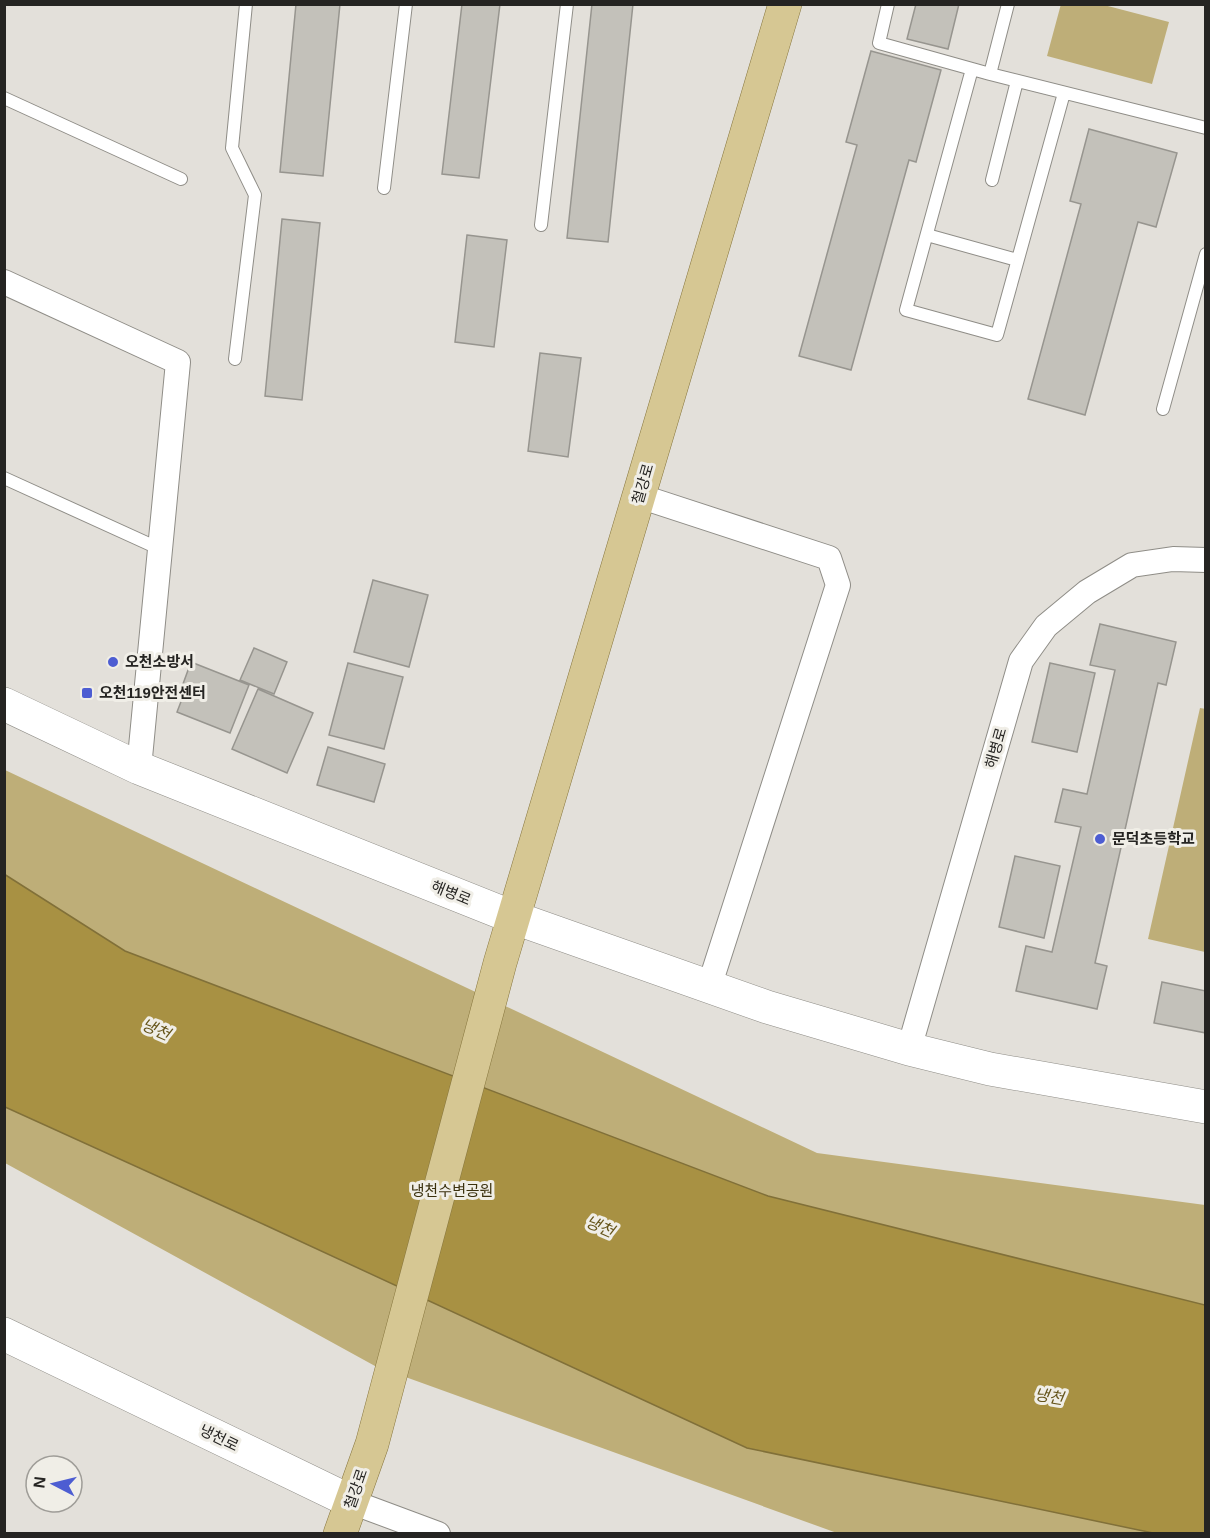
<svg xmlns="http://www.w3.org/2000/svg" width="1210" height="1538" viewBox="0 0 1210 1538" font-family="Helvetica,'Noto Sans KR',sans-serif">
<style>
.green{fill:#beae78}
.water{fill:#a89143;stroke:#817039;stroke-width:1.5}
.building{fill:#c3c1ba;stroke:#97958f;stroke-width:1.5}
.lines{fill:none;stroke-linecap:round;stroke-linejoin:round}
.lane-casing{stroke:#8f8d87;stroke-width:14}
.street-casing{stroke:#8f8d87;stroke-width:26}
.secondary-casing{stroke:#8f8d87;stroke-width:34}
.primary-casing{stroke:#86753d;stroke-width:34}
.lane{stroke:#fff;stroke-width:12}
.street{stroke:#fff;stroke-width:24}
.secondary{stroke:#fff;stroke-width:33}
.primary{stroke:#d6c793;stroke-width:33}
.poi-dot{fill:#4d5dd2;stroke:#f0eee7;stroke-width:2}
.labels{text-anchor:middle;stroke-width:6;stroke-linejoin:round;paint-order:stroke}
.street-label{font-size:15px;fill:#252422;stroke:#f0eee7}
.poi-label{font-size:15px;font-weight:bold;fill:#252422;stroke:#f0eee7;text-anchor:start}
.park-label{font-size:15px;fill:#3b310e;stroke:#f0eee7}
.water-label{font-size:16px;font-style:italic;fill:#65541a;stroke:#f0eee7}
</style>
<rect width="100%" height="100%" fill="#e3e0da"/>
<path class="green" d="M1061 4 1104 5 1169 22 1152 84 1047 56Z
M1200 708 1206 709 1205 952 1148 939Z
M5 770 817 1153 1205 1205V1533H837L375 1366 5 1163Z"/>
<path class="water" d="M4 874 125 951 768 1196 1205 1305V1533H1153L747 1448 265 1225 5 1107Z"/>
<path class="building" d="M296 4H340L323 176 280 172Z
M462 4H500L479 178 442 174Z
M592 4H633L608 242 567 238Z
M916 4H959L948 49 907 39Z
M871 51 941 70 916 162 909 160 851 370 799 356 857 145 846 142Z
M1089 129 1177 153 1156 227 1138 222 1085 415 1028 399 1081 204 1070 201Z
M282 219 320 223 302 400 265 396Z
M467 235 507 240 494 347 455 342Z
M540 353 581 358 568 457 528 451Z
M373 580 428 595 409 667 354 652Z
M1100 624 1176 642 1166 685 1158 683 1095 963 1107 966 1097 1009 1016 991 1026 946 1052 952 1081 827 1055 822 1063 789 1087 794 1115 670 1090 665Z
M254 648 287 662 274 694 240 680Z
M191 662 249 685 230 733 177 712 187 686 183 684Z
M348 663 403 677 384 749 329 735Z
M1050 663 1095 673 1077 752 1032 742Z
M258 689 313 713 287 773 232 749Z
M328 747 385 764 374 802 317 785Z
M1015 856 1060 866 1044 938 999 927Z
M1162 982 1206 991V1033L1154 1023Z"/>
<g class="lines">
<g class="lane-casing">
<path id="lane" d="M888 4 879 43 990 74 1206 128
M972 69 906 310 997 335 1064 93
M990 74 1008 4
M4 98 181 179
M992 180 1017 81
M384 188 406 4
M541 225 567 4
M927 235 1017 260
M235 359 255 195 232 148 246 4
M1163 409 1206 254
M4 478 160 549"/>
</g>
<g class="street-casing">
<path id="street" d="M4 282 178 362 139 768
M639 496 829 558 838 585 709 987
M909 1049 1021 661 1046 626 1087 592 1132 565 1173 559 1206 560
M352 1502 438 1534"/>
</g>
<g class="secondary-casing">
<path id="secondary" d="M4 704 139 768 515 918 767 1007 909 1049 990 1069 1206 1107
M4 1334 352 1502"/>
</g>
<g class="primary-casing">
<path id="primary" d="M340 1534 372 1444 500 963 785 4"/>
</g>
<use href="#lane" class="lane"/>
<use href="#street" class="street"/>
<use href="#secondary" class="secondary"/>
<use href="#primary" class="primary"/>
</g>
<g class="poi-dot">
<circle cx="113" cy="662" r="6"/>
<rect x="81" y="687" width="12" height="12" rx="3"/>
<circle cx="1100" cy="839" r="6"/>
</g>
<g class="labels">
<g class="street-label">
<text transform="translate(643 484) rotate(-74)" y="5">철강로</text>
<text transform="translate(996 748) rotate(-74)" y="5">해병로</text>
<text transform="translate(451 893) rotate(22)" y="5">해병로</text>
<text transform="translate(219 1438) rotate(26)" y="5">냉천로</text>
<text transform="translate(356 1489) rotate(-71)" y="5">철강로</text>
</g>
<g class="poi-label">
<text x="125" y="667">오천소방서</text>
<text x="99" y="698">오천119안전센터</text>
<text x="1112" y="844">문덕초등학교</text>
</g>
<g class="park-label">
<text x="452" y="1196">냉천수변공원</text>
</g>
<g class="water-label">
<text transform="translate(156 1029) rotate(24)" y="6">냉천</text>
<text transform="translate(600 1226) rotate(24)" y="6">냉천</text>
<text transform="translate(1049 1396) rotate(9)" y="6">냉천</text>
</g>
</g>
<rect width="1210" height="1538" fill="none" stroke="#252422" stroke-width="12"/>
<g transform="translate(54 1484) rotate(277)"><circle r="28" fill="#f0eee7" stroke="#9f9d98" stroke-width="1.5"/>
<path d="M0-4.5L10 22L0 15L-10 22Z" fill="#4d5dd2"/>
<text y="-9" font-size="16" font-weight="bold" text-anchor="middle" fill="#252422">N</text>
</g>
</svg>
